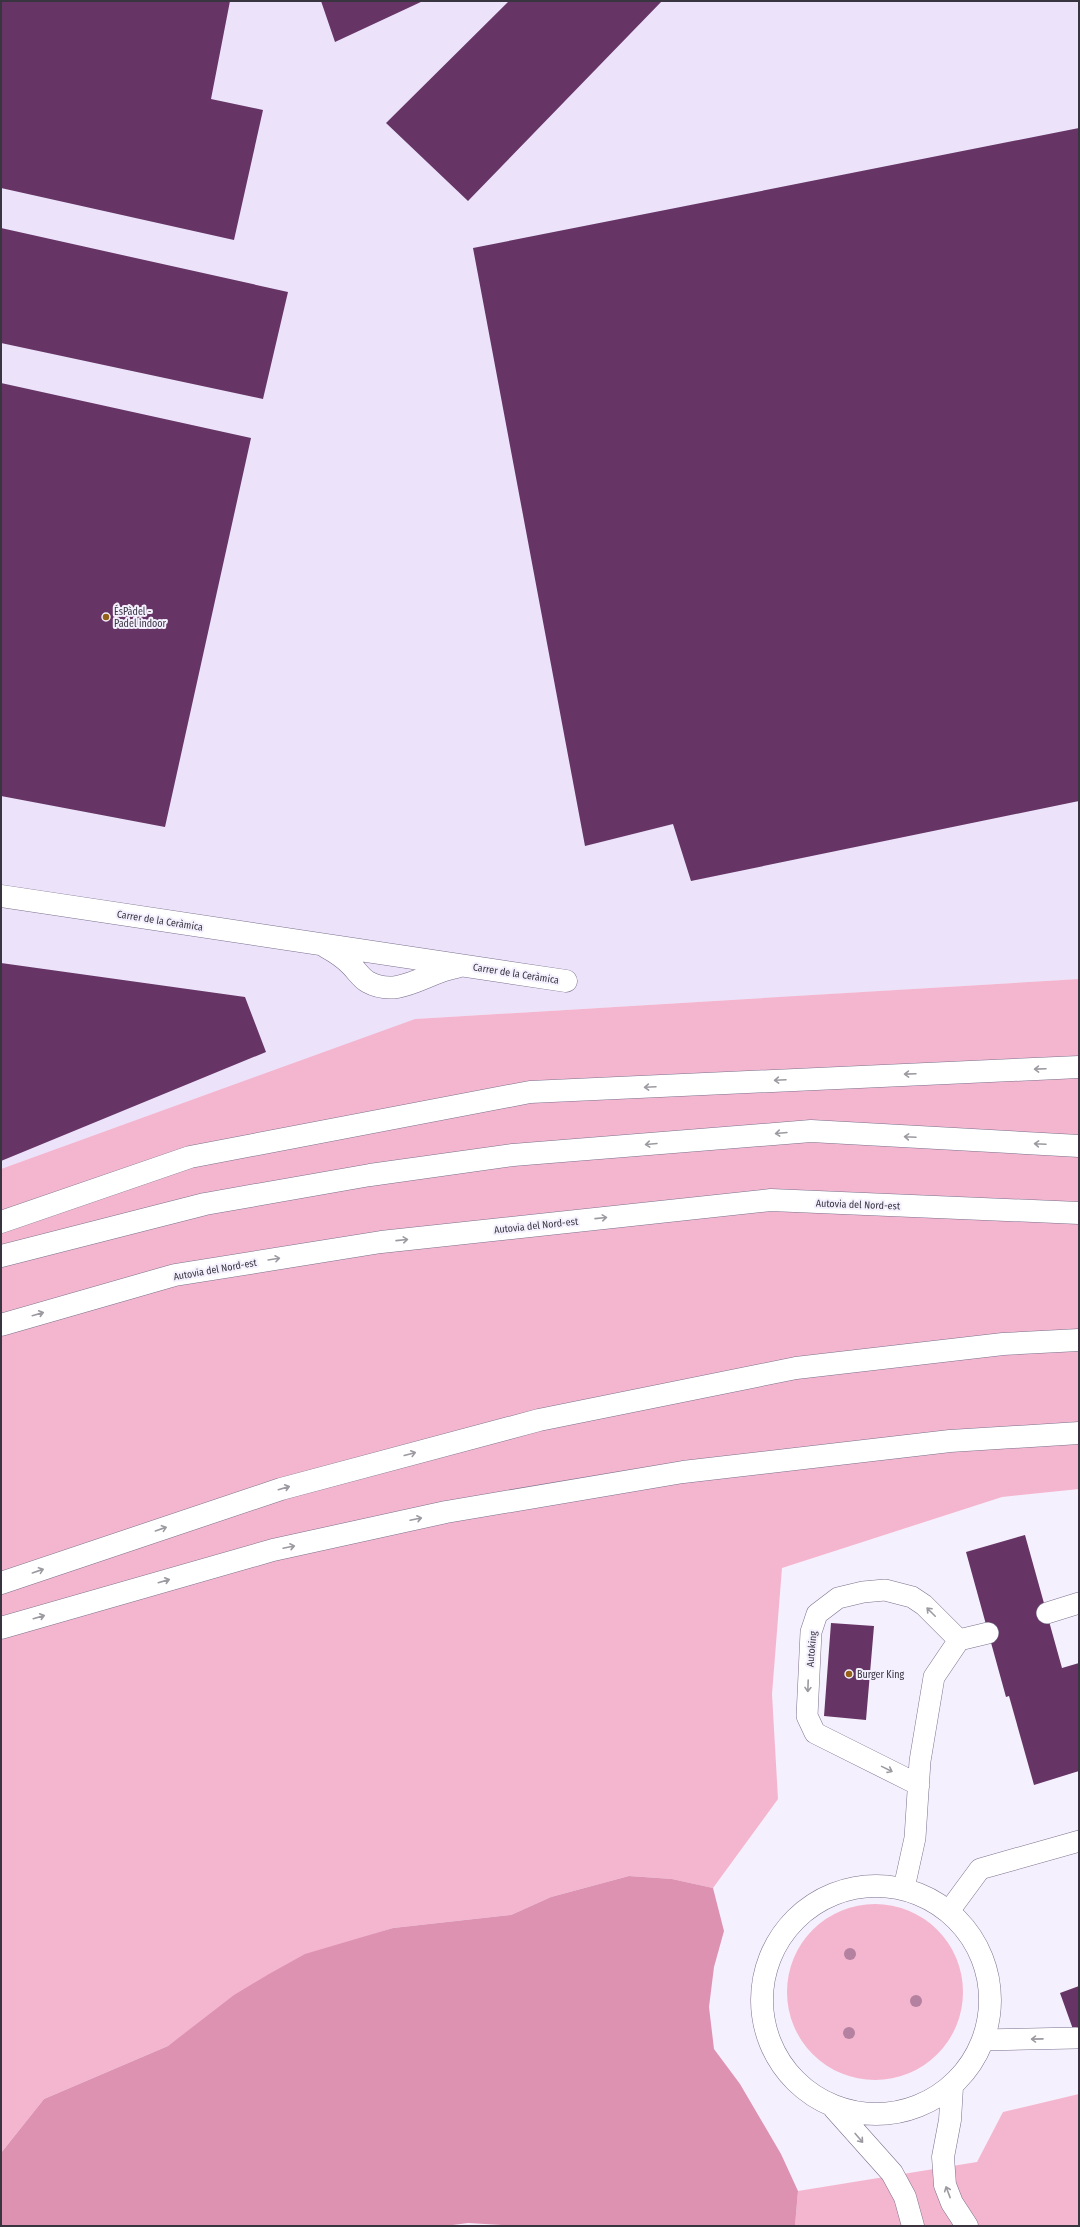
<svg xmlns="http://www.w3.org/2000/svg" width="1080" height="2227" viewBox="0 0 1080 2227" font-family="'Fira Sans Condensed',sans-serif">
<style>
.built{fill:#ece3fb}
.green{fill:#f4b6cf}
.forest{fill:#dd92b2}
.building{fill:#663565}
.lines{fill:none;stroke-linecap:round;stroke-linejoin:round}
.lane-casing{stroke:#7b708d;stroke-width:22}
.street-casing{stroke:#7b708d;stroke-width:23}
.highway-casing{stroke:#7b708d;stroke-width:23}
.lane{stroke:#fff;stroke-width:21}
.street{stroke:#fff;stroke-width:22}
.highway{stroke:#fff;stroke-width:22}
.tree{fill:#b481a0}
.oneway{stroke:#9c9aa0}
.poi-dot{fill:#956017;stroke:#f5f0fd;stroke-width:1.5}
.labels{text-anchor:middle;stroke-width:4;stroke-linejoin:round;paint-order:stroke}
.poi-label{font-size:10px;fill:#383440;stroke:#f5f0fd;text-anchor:start}
.street-label{font-size:10px;fill:#383440;stroke:#f5f0fd}
</style>
<rect width="100%" height="100%" fill="#f5f0fd"/>
<path class="built" d="M1 1H1079V979L416 1019 1 1169Z"/>
<path class="green" d="M1079 979V1489L1002 1497 782 1568 772 1694 778 1799 713 1888 672 1879 629 1876 551 1897 511 1915 393 1928 355 1940 199 2024 168 2046 44 2099 1 2153V1169L415 1019Z
M787 1992a88 88 0 1 1 176 0a88 88 0 1 1-176 0Z
M1079 2094V2226H795L798 2191 977 2162 1003 2112Z"/>
<path class="forest" d="M629 1876 672 1879 713 1888 724 1931 714 1967 709 2007 714 2049 740 2084 781 2154 798 2191 795 2226H517L468 2223 445 2226H1V2153L44 2099 168 2046 234 1995 269 1974 305 1954 393 1928 511 1915 551 1897Z"/>
<path class="building" d="M1 1H230L211 99 263 110 234 240 1 188Z
M321 1H423L335 42Z
M509 1H662L468 201 386 123Z
M1079 128V801L691 881 673 824 585 846 473 248Z
M1 228 288 292 263 399 1 343Z
M1 383 251 438 165 827 1 796Z
M1 963 245 997 266 1052 1 1161Z
M1025 1535 1062 1668 1079 1663V1771L1034 1785 1009 1696 1006 1697 966 1552Z
M831 1623 874 1626 866 1720 824 1716Z
M1079 1986V2046L1060 1993Z"/>
<g class="lines">
<g class="lane-casing">
<path id="lane" d="M1047 1613 1079 1603
M919 1785 815 1733 807 1716 811 1632 817 1614 838 1598 863 1592 885 1590 912 1597 924 1605 959 1640
M904 1888 915 1838 920 1761 934 1677 959 1640 988 1633
M949 1911 980 1869 1079 1841
M983 2040 1076 2038"/>
</g>
<g class="street-casing">
<path id="street" d="M1 896 566 981
M326 947C335 952 343 957 351 965 357 971 361 978 368 982 399 999 426 972 457 967
M762 2000a114 114 0 1 1 228 0a114 114 0 1 1-228 0Z
M952 2087 950 2120 943 2157 945 2185 952 2203 967 2226
M834 2108 892 2173 905 2197 913 2226"/>
</g>
<g class="highway-casing">
<path id="highway" d="M1 1222 190 1157 530 1092 1079 1067
M1 1256 205 1204 370 1175 513 1155 811 1131 1079 1146
M1 1325 175 1275 381 1242 771 1200 1079 1213
M1 1583 281 1489 539 1420 796 1368 1003 1344 1079 1340
M1 1628 273 1550 446 1512 683 1472 950 1441 1079 1433"/>
</g>
<use href="#lane" class="lane"/>
<use href="#street" class="street"/>
<use href="#highway" class="highway"/>
</g>
<g class="tree">
<circle cx="850" cy="1954" r="6"/>
<circle cx="916" cy="2001" r="6"/>
<circle cx="849" cy="2033" r="6"/>
</g>
<defs><path id="oneway-shaft" d="M-6 0H5M1.5-3L5.5 0L1.5 3" fill="none" stroke-width="1.6" stroke-linecap="round" stroke-linejoin="round"/></defs>
<g class="oneway">
<use href="#oneway-shaft" transform="translate(1040 1069) rotate(178)"/>
<use href="#oneway-shaft" transform="translate(910 1074) rotate(178)"/>
<use href="#oneway-shaft" transform="translate(780 1080) rotate(177)"/>
<use href="#oneway-shaft" transform="translate(650 1087) rotate(177)"/>
<use href="#oneway-shaft" transform="translate(781 1133) rotate(175)"/>
<use href="#oneway-shaft" transform="translate(910 1137) rotate(-177)"/>
<use href="#oneway-shaft" transform="translate(651 1144) rotate(175)"/>
<use href="#oneway-shaft" transform="translate(1040 1144) rotate(-177)"/>
<use href="#oneway-shaft" transform="translate(601 1218) rotate(-6)"/>
<use href="#oneway-shaft" transform="translate(402 1240) rotate(-6)"/>
<use href="#oneway-shaft" transform="translate(274 1259) rotate(-9)"/>
<use href="#oneway-shaft" transform="translate(38 1314) rotate(-16)"/>
<use href="#oneway-shaft" transform="translate(410 1454) rotate(-15)"/>
<use href="#oneway-shaft" transform="translate(284 1488) rotate(-16)"/>
<use href="#oneway-shaft" transform="translate(416 1519) rotate(-12)"/>
<use href="#oneway-shaft" transform="translate(161 1529) rotate(-19)"/>
<use href="#oneway-shaft" transform="translate(289 1547) rotate(-12)"/>
<use href="#oneway-shaft" transform="translate(38 1571) rotate(-19)"/>
<use href="#oneway-shaft" transform="translate(164 1581) rotate(-16)"/>
<use href="#oneway-shaft" transform="translate(931 1612) rotate(-135)"/>
<use href="#oneway-shaft" transform="translate(39 1617) rotate(-16)"/>
<use href="#oneway-shaft" transform="translate(808 1686) rotate(92)"/>
<use href="#oneway-shaft" transform="translate(887 1769) rotate(26)"/>
<use href="#oneway-shaft" transform="translate(1037 2039) rotate(179)"/>
<use href="#oneway-shaft" transform="translate(859 2138) rotate(50)"/>
<use href="#oneway-shaft" transform="translate(948 2192) rotate(-111)"/>
</g>
<g class="poi-dot">
<circle cx="106" cy="617" r="4"/>
<circle cx="849" cy="1674" r="4"/>
</g>
<g class="labels">
<g class="poi-label">
<text x="114" y="615">ÉsPàdel -<tspan x="114" dy="12">Padel indoor</tspan></text>
<text x="857" y="1678">Burger King</text>
</g>
<g class="street-label">
<text transform="translate(160 920) rotate(9)" y="4">Carrer de la Ceràmica</text>
<text transform="translate(516 973) rotate(9)" y="4">Carrer de la Ceràmica</text>
<text transform="translate(858 1204) rotate(2)" y="4">Autovia del Nord-est</text>
<text transform="translate(536 1225) rotate(-6)" y="4">Autovia del Nord-est</text>
<text transform="translate(215 1269) rotate(-10)" y="4">Autovia del Nord-est</text>
<text transform="translate(811 1649) rotate(-85)" y="4">Autoking</text>
</g>
</g>
<rect width="1080" height="2227" fill="none" stroke="#383440" stroke-width="4"/>
</svg>
